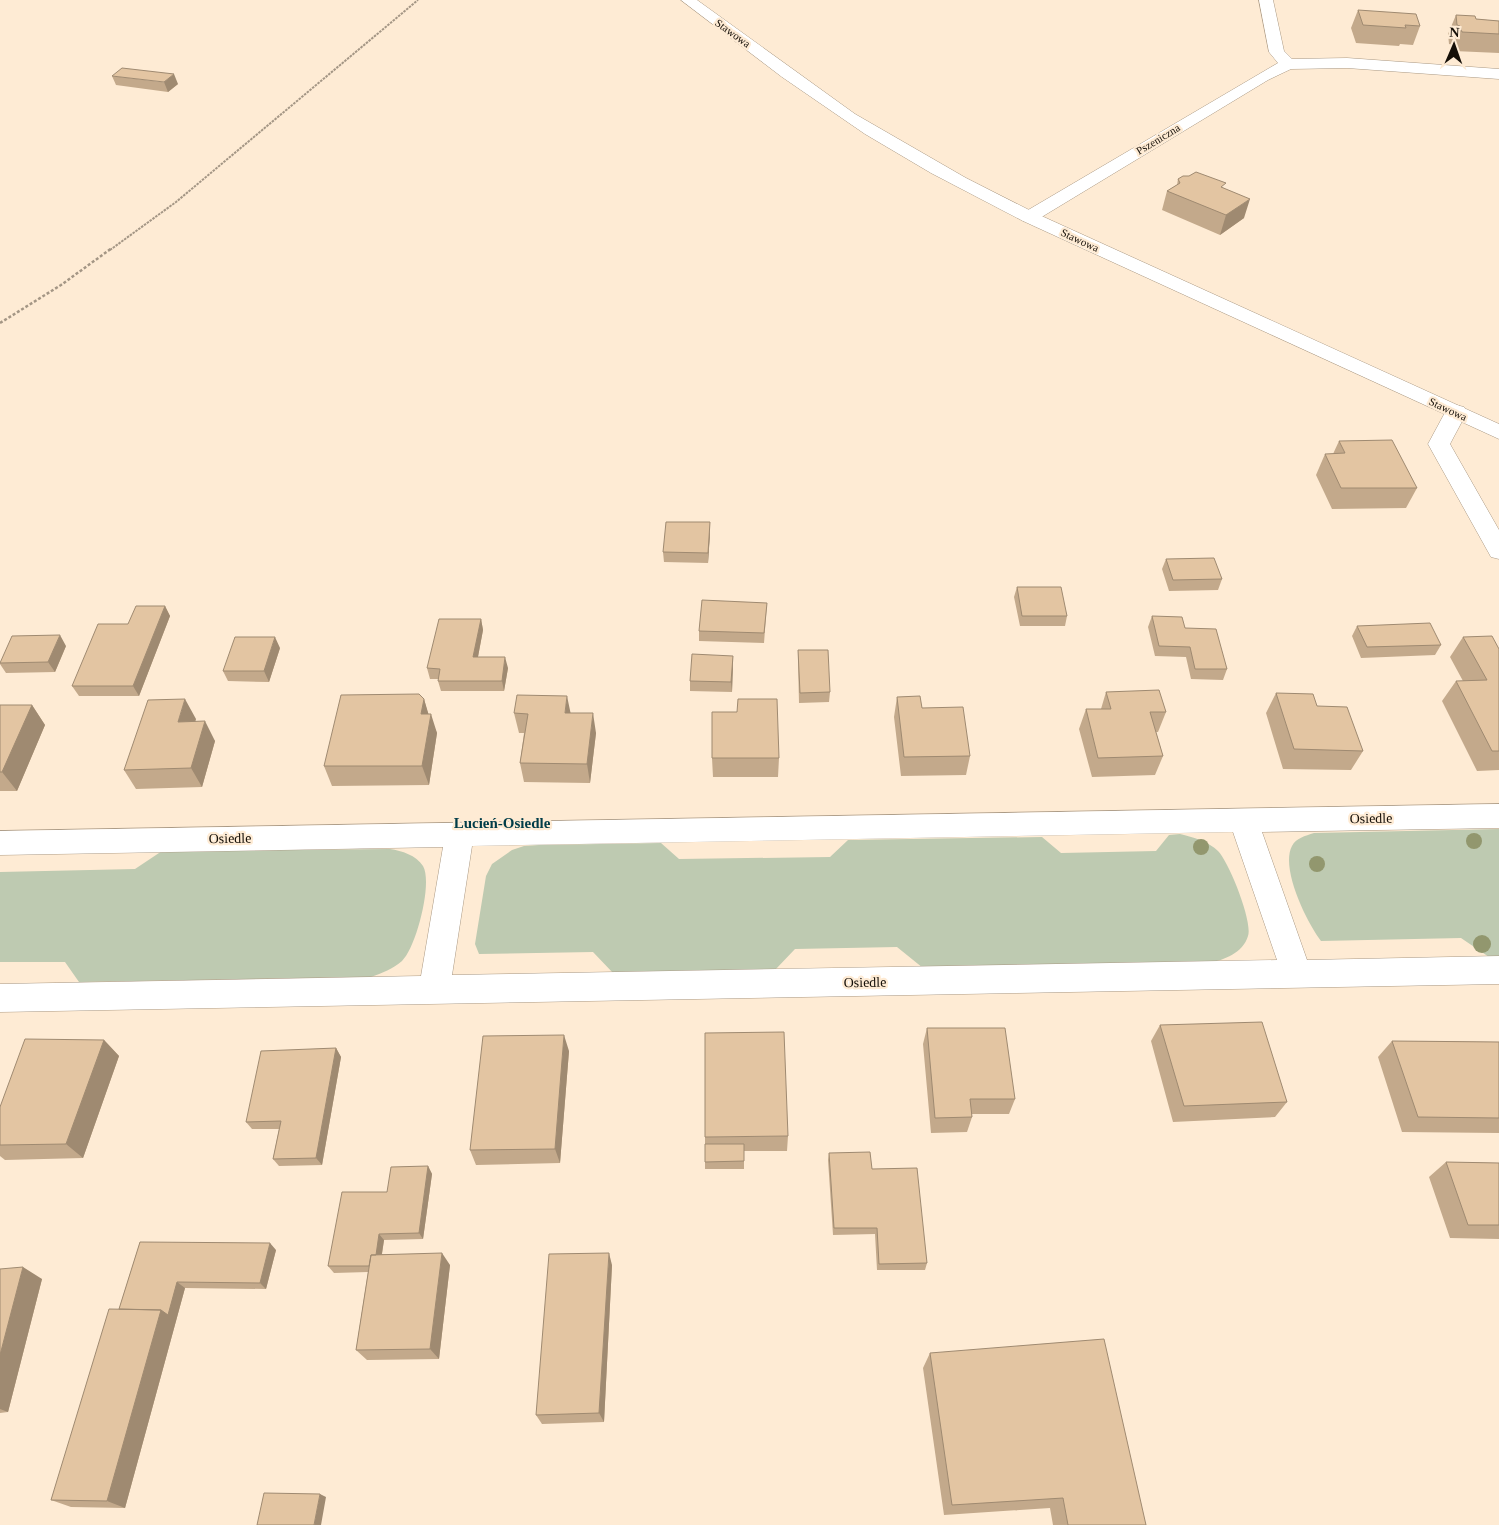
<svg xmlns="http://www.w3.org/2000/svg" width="1499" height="1525" viewBox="0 0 1499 1525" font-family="'Times New Roman',serif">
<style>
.green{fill:#becab1}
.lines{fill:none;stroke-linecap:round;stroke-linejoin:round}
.minor-casing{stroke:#aa9984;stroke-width:1}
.tertiary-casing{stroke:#aa9984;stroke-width:1}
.path-far1{stroke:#a49685;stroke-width:2;stroke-dasharray:2.5 1;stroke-linecap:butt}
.path{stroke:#a49685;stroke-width:2.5;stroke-dasharray:3 2;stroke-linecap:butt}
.minor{fill:#fff;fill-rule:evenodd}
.tertiary{fill:#fff;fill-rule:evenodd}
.tree{fill:#92976e}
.wall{fill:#c3a98b}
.shaded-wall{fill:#9f8a71}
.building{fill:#e3c5a2;stroke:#9f8a71}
.labels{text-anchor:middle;stroke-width:4.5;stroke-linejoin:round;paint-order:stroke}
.far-street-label{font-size:11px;fill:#150f08;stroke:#feebd4}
.street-label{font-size:14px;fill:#150f08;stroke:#feebd4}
.neighbourhood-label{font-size:15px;font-weight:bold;fill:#003c48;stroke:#feebd4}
</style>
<rect width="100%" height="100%" fill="#feebd4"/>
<path class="green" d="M1499 829V957H1489L1461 938 1321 941C1307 923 1280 868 1292 846 1296 838 1305 836 1314 833Z
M1180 834C1193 837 1209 842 1218 851 1229 862 1253 922 1248 936 1243 953 1224 960 1209 963L923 968 897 947 795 949 775 970 614 974 593 952 479 954 475 944 486 876 492 864 512 850 524 846 539 845 661 843 679 859 830 857 848 840 1042 837 1061 853 1156 851 1169 835Z
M390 849C402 851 416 855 423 866 433 883 416 948 402 961 393 969 382 973 371 977L79 982 65 962H0V872L135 869 162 851Z"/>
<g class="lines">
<g class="minor-casing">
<path id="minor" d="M1259 0H1273L1284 51 1292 59 1347 58 1499 69V79L1347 68 1291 69 1268 80 1035 221H1023L1020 217 1023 213 1278 63 1269 52Z
M1456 405 1464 407 1467 412 1450 444 1499 530V559L1491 557 1428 444 1448 407Z
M1499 804V828L1262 832 1307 960 1499 956V984L0 1012V984L421 976 443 847 0 855V831ZM1233 832 1277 960 452 975 472 846Z"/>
</g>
<g class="tertiary-casing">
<path id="tertiary" d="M681 0H697L855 114 966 178 1035 213 1499 424V439L1023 221 931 173 865 134 782 77Z"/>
</g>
<path class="path-far1" d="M110 250 176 202 418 0"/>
<path class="path" d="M0 323 61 285 112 248"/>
<use href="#minor" class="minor"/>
<use href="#tertiary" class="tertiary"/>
</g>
<g class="tree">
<circle cx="1474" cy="841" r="8"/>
<circle cx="1201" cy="847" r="8"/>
<circle cx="1317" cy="864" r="8"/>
<circle cx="1482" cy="944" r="9"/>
</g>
<path class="wall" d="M1358 10 1420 26 1413 45 1400 44 1399 46 1356 43 1351 28Z
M1456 15 1476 19 1499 21V53L1454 51 1453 45 1449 44 1448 34Z
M112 76 178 84 168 92 116 85Z
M1189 176 1224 188 1244 218 1220 235 1162 210 1167 191 1177 185 1178 179Z
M1339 441 1417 488 1406 508 1332 509 1316 475 1325 454H1333Z
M710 533 708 563 664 562 663 552Z
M1166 559 1222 579 1218 590 1169 591 1162 569Z
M1017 587 1067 616 1065 626H1020L1014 597Z
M767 603 764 643 699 641V631Z
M165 606 170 616 139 696H79L72 686 128 624Z
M1152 616 1185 628 1227 669 1223 680 1191 679 1186 657 1155 656 1148 627Z
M481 619 483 630 478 657 508 668 504 691H441L438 681V679H430L427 668Z
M1357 626 1441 645 1435 655 1361 658 1352 636Z
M1463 637 1499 649V770L1477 771 1442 701 1456 681H1463L1450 657Z
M66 646 55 672 6 673 0 664V662Z
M280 648 269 682 228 681 223 671Z
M798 650 830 692 829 702 799 703 798 660Z
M733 656 732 692 690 691V681Z
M1106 692 1166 712 1158 732H1156L1163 756 1155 775 1092 777 1079 729 1086 709H1101Z
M1276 693 1363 751 1351 770 1283 769 1266 713Z
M897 697 922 708 970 756 966 775 901 776 894 717Z
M424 699 428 714 437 733 429 785 332 786 324 766Z
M0 705H32L45 725 17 791H0Z
M514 713H570L596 733 590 783 524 782 520 763 524 733H519Z
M196 719 195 721 215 741 202 787 136 789 124 770Z
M712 758H779L778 777H713Z
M1160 1025 1287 1102 1275 1117 1173 1122 1151 1041Z
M927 1028 1015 1099 1009 1114H972V1117L967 1132 931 1133 923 1044Z
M104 1040 119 1056 83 1158 5 1160 0 1156V1107Z
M1392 1041 1499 1042V1133L1402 1132 1378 1057Z
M336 1048 341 1057 322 1165 279 1166 273 1159 279 1129H252L246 1122Z
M569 1051 560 1163 476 1165 470 1150Z
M788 1136 787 1151H744V1169H705V1137Z
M829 1153 872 1169 927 1263 925 1270H877L875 1234 833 1235 828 1160Z
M1446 1162 1499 1163V1239L1450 1238 1429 1177Z
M428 1166 432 1174 423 1239 384 1240 382 1254 450 1265 439 1359 367 1360 356 1350 368 1272 334 1273 328 1266 387 1192Z
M140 1242 276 1250 266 1289 185 1288 125 1508 71 1507 51 1500 119 1309Z
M612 1265 604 1422 542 1424 536 1415Z
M0 1269 42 1279 8 1412 0 1413Z
M930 1353 1146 1525H1053L1050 1508 944 1515 923 1368Z"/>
<path class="shaded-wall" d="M174 74 178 84 168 92 164 82Z
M1250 199 1244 218 1220 235 1226 215Z
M710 522V533L708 563V553Z
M165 606 170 616 139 696 133 686Z
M481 619 483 630 476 667 473 657Z
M60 635 66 646 55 672 48 662Z
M275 637 280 648 269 682 264 671Z
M733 656V666L732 692 731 682Z
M505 657 508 668 504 691 502 681Z
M567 696 571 715 565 713Z
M185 699 196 719 189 742 178 722Z
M424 699 430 719 421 714Z
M32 705 45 725 17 791 2 772Z
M593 713 596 733 590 783 587 764Z
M431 714 437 733 429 785 422 766Z
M205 721 215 741 202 787 191 768Z
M564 1035 569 1051 560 1163 555 1149Z
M104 1040 119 1056 83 1158 66 1144Z
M336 1048 341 1057 322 1165 316 1158Z
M428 1166 432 1174 423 1239 419 1233Z
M379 1234 384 1240 379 1272 374 1266Z
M270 1243 276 1250 266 1289 260 1283Z
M442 1253 450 1265 439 1359 430 1349Z
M609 1253 612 1265 604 1422 599 1413Z
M23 1267 42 1279 8 1412 0 1409V1355Z
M177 1282 185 1288 125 1508 107 1501 161 1310Z
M320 1494 326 1497 321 1525H314Z"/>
<path class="building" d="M1358 10 1416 14 1420 26 1405 25 1406 28 1363 25Z
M1456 15 1475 16 1476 19 1499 21V34L1462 32 1460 26 1457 25Z
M122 68 174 74 164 82 112 76Z
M1196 172 1226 183 1221 187 1250 199 1226 215 1167 191 1180 183 1178 179 1183 176H1189Z
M1392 440 1417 488H1341L1325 454 1345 453 1339 441Z
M666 522H710L708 553 663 552Z
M1214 558 1222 579 1173 580 1166 559Z
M1017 587H1061L1067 616H1022Z
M702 600 767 603 764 633 699 631Z
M136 606H165L133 686H72L98 624H128Z
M1152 616 1182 617 1185 628 1216 629 1227 669H1195L1190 647 1159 646Z
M439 619H481L473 657H505L502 681H438L440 669 427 668Z
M1430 623 1441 645 1367 647 1357 626Z
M60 635 48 662 0 663 12 636Z
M1492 636 1499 649V751H1492L1456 681 1487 680 1463 637Z
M235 637H275L264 671H223Z
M798 650H828L830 692 800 693Z
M692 654 733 656 731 682 690 681Z
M1159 690 1166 712H1150L1163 756 1098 758 1086 709H1111L1106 692Z
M1276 693 1313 694 1317 706 1347 707 1363 751 1294 749Z
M419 694 424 699 421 714H431L422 766H324L341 695Z
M517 695 567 696 565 713H593L587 764 520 763 528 714 514 713Z
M920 696 922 708 963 707 970 756 904 757 897 697Z
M185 699 178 722 205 721 191 768 124 770 148 700Z
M738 699H777L779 758H712V712H737Z
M0 705H32L2 772H0Z
M1262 1022 1287 1102 1184 1106 1160 1025Z
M927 1028H1005L1015 1099H970L972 1117 935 1118Z
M784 1032 788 1136 705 1137V1033Z
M564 1035 555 1149 470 1150 483 1036Z
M25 1039 104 1040 66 1144 0 1145V1107Z
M1392 1041 1499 1042V1118L1418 1117Z
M336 1048 316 1158 273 1159 281 1121 246 1122 261 1051Z
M705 1144H744V1161L705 1162Z
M870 1152 872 1169 917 1168 927 1263 879 1264 877 1228H834L829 1153Z
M1446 1162 1499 1163V1225H1468Z
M428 1166 419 1233 379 1234 376 1255H371L369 1266H328L342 1192H387L391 1167Z
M140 1242 270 1243 260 1283 177 1282 168 1315 161 1310 119 1309Z
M442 1253 430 1349 356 1350 371 1255Z
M609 1253 599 1413 536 1415 549 1254Z
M23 1267 0 1355V1269Z
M109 1309 161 1310 107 1501 51 1500Z
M1104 1339 1146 1525H1068L1063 1498 952 1505 930 1353Z
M264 1493 320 1494 314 1525H257Z"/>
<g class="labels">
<g class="far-street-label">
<text transform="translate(733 33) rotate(36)" y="4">Stawowa</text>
<text transform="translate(1158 139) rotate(-31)" y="4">Pszeniczna</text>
<text transform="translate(1080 240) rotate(25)" y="4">Stawowa</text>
<text transform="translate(1448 409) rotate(25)" y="4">Stawowa</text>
</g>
<g class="street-label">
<text transform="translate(1371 818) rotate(-1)" y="5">Osiedle</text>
<text transform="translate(230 838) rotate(-1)" y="5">Osiedle</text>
<text transform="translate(865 982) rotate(-1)" y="5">Osiedle</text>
</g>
<g class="neighbourhood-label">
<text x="502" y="828">Lucień-Osiedle</text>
</g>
</g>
<g transform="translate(1454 45) rotate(2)" stroke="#feebd4" stroke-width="4" paint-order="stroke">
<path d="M0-4L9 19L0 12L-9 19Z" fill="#150f08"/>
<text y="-8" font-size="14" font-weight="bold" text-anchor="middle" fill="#150f08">N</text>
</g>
</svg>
